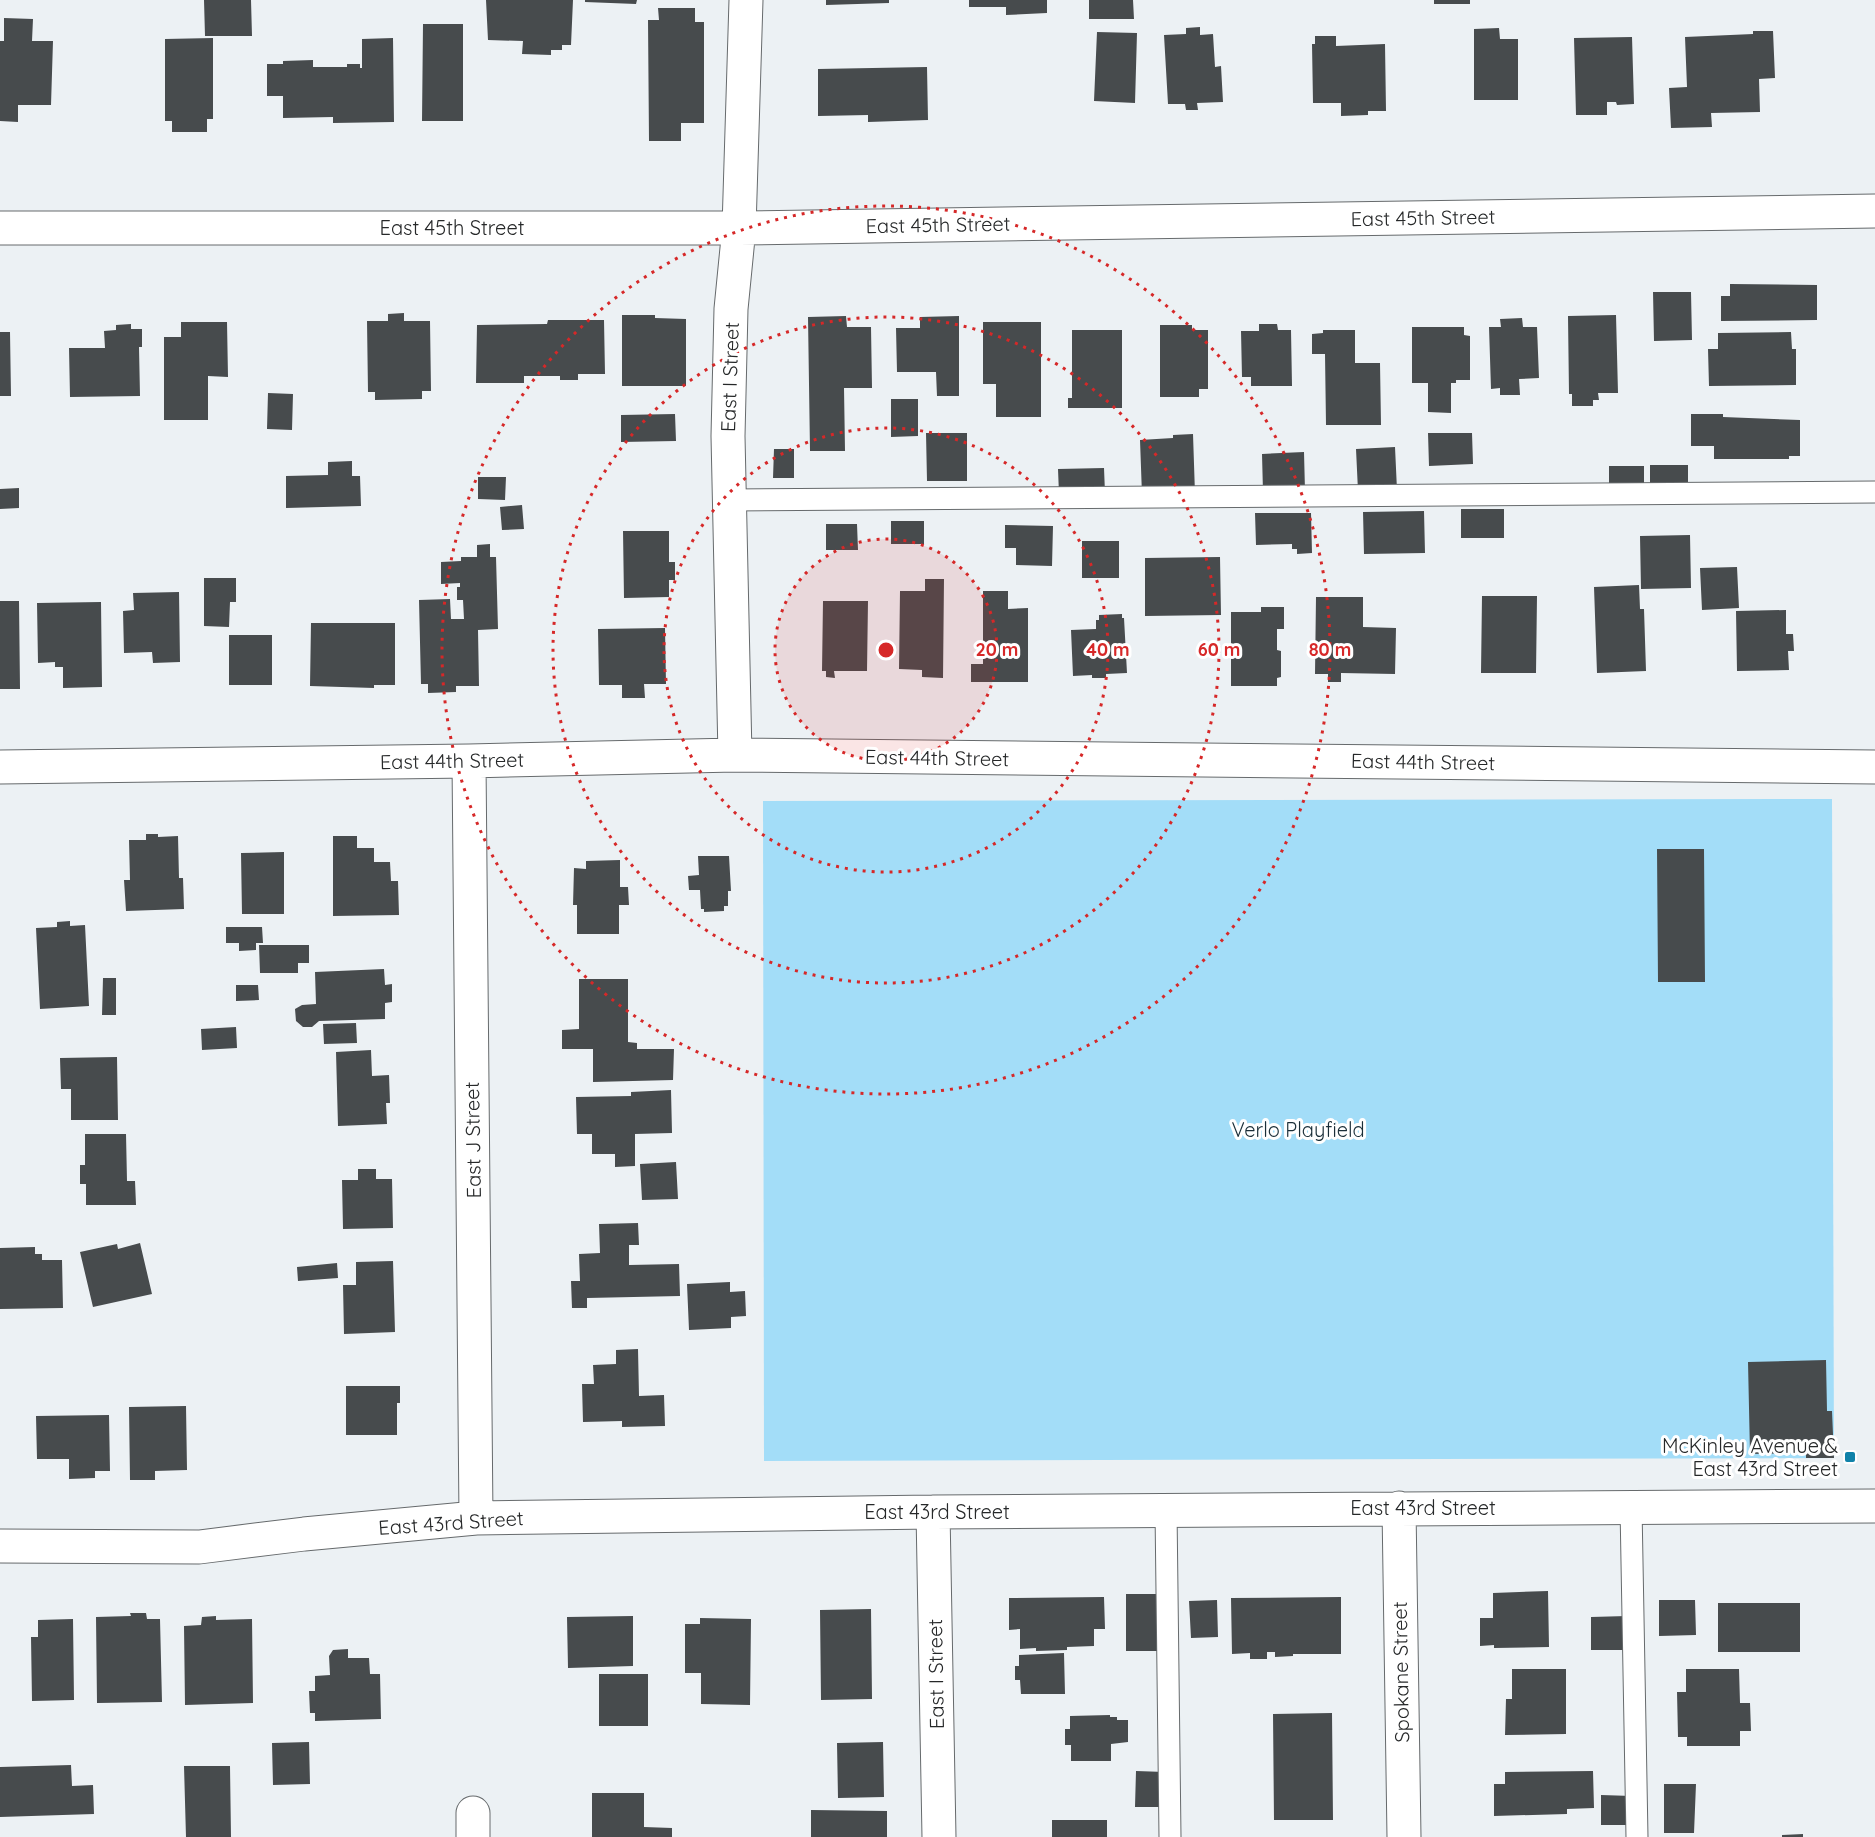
<svg xmlns="http://www.w3.org/2000/svg" width="1875" height="1837" viewBox="0 0 1875 1837" font-family="Quicksand,sans-serif">
<style>
.green{fill:#a3ddf8}
.building{fill:#474b4d}
.lines{fill:none;stroke-linecap:round;stroke-linejoin:round}
.service-casing{stroke:#666a6c;stroke-width:23}
.minor-casing{stroke:#666a6c;stroke-width:35}
.service{stroke:#fff;stroke-width:21}
.minor{stroke:#fff;stroke-width:33}
.ring{fill:none;stroke:#d62828;stroke-width:3;stroke-dasharray:3 6}
.poi-dot{fill:#1082a9;stroke:#fff;stroke-width:2}
.labels{text-anchor:middle;stroke-width:6;stroke-linejoin:round;paint-order:stroke}
.street-label{font-size:20px;fill:#262829;stroke:#fff}
.park-label{font-size:20px;fill:#1a2e38;stroke:#fff}
.poi-label{font-size:20px;fill:#262829;stroke:#fff;text-anchor:end}
.centre{fill:#d62828;stroke:#fff;stroke-width:3}
.ring-label{font-size:18px;text-anchor:middle;font-weight:bold;fill:#d62828;stroke:#fff;stroke-width:6;stroke-linejoin:round;paint-order:stroke}
</style>
<rect width="100%" height="100%" fill="#ecf1f4"/>
<path class="green" d="M1832 799 1834 1458 764 1461 763 801Z"/>
<path class="building" d="M204 0H251L252 36H205Z
M486 0H573L571 45H562V50H551V55L522 54 523 41 488 40Z
M585 0H637L636 4 585 2Z
M826 0H889V3L826 5Z
M969 0H1047V13L1006 15V7H969Z
M1089 0H1133L1134 19H1089Z
M1434 0H1470V4H1434Z
M658 8H695V22H704V123H681V141H649L648 20H659Z
M4 18 33 19 32 41H53L51 105H18V122L0 121V41H4Z
M423 24H463V121H422Z
M1200 27V35L1213 34 1215 67 1221 66 1223 102 1197 103 1198 110H1186L1185 104H1168L1164 35 1186 34V28Z
M1499 28 1500 39H1518V100H1474V29Z
M1753 31H1773L1775 78 1759 79 1760 112 1711 113 1712 127 1671 128 1669 88 1687 87 1685 37 1753 34Z
M1097 32 1137 33 1135 103 1094 101Z
M1315 36H1336V46L1385 44 1386 111H1368V115L1341 116V103H1313L1312 44H1315Z
M1632 37 1634 104 1617 105 1616 102H1607V115H1576L1574 38Z
M213 38V119H207V132H172V121H165V39Z
M393 38 394 122 333 123V117L283 118V96H267V64H283V61L313 60V67H347V64H360V68H362V39Z
M927 67 928 120 868 122V115L818 116V69Z
M1730 284 1817 285V320L1721 321V296H1730Z
M1653 292H1691L1692 340 1654 341Z
M404 313V321H430L431 391H422V399L375 400V392H368L367 321H388V314Z
M622 315H655V318L686 319V386H622Z
M1616 315 1618 393H1598L1599 400H1593V406H1572V394H1569L1568 316Z
M846 316 847 327H871L872 388H844L845 451H810L808 317Z
M959 316V396H937L936 372H897L896 328H920V317Z
M1522 318 1523 327H1537L1539 378 1519 379 1520 395H1500V388L1491 389 1489 327H1501L1500 319Z
M548 320H604L605 374H578V380H560V376H524V383H476L477 325 547 324Z
M181 322H227L228 377 208 376V420H164V337H181Z
M983 322H1041V417H996V384H983Z
M131 324V329H142V347H139L140 396 70 397 69 348H105L104 331 116 330V325Z
M1259 324H1277L1278 330H1291L1292 386H1251V377H1242L1241 331H1259Z
M1160 325H1192V330H1208V389H1199V397H1160Z
M1412 327H1464V335L1470 336V380H1456V383H1451V413L1428 412V383H1412Z
M1072 330H1122V408H1068V398H1072Z
M1323 330H1355V363H1380L1381 425H1326L1325 354H1312V334L1323 333Z
M0 332H10L11 396H0Z
M1791 332 1792 349H1796V385L1709 386 1708 349H1718V333Z
M268 393 293 394 292 430 267 429Z
M891 399H918V436L891 437Z
M675 414 676 441 621 442V415Z
M1691 414H1723V417L1800 420V456H1789V459H1714V446H1691Z
M926 433H967V481H927Z
M1428 433H1472L1473 464 1429 466Z
M1193 434 1195 494 1142 495 1140 440 1173 438V435Z
M1395 447 1397 490 1358 491 1356 449Z
M774 449H794V478H773Z
M1304 452 1305 491 1263 492 1262 454Z
M352 461V476H360L361 506 286 508V476L328 475V462Z
M1650 465H1688V489H1650Z
M1609 466H1644V488H1609Z
M1104 468 1105 493 1059 494 1058 469Z
M478 477H506L505 500 478 499Z
M19 488V508L0 509V489Z
M522 505 524 529 502 530 500 507Z
M1461 509H1504V538H1461Z
M1424 511 1425 553 1364 554 1363 512Z
M1255 513H1311L1312 553 1297 554V549H1292V544L1256 545Z
M891 521H924V544H891Z
M826 524H857L858 550H826Z
M1005 525 1053 526 1052 566 1016 565V548H1005Z
M623 531H669V562H675V580H669V597L624 598Z
M1690 535 1691 588 1641 589 1640 536Z
M1082 541H1119V578H1082Z
M490 544V557H496L498 629 478 630 479 686H456V692L428 693V684H421L419 600 450 599 451 619H464L463 600H457V587H460V583L441 584V562L461 561V557H477V545Z
M1220 557 1221 615 1145 616V558Z
M1737 567 1739 608 1702 610 1700 568Z
M204 578H236V602H230L229 627 204 626Z
M925 579H944L943 678 922 677V670L899 669 900 591H925Z
M1639 585 1640 609H1644L1646 671 1597 673 1594 587Z
M983 591H1008V609L1028 608V682H971V664H983Z
M179 592 180 662 153 663 152 652 124 653 123 611 134 610 133 593Z
M1482 596H1537L1536 673H1481Z
M1316 597H1363V627L1396 628 1395 674 1341 673V682H1328V674H1315Z
M0 601H19L20 689H0Z
M823 601H868L867 671H834L835 678 826 677V671H822Z
M101 602 102 687 63 688V667H55V662L38 663 37 603Z
M1261 607H1284V629H1277V650L1281 651V677L1277 678V686H1231V612H1261Z
M1786 610V634H1793L1794 651H1788L1789 670 1737 671 1736 611Z
M1122 614V618H1124L1127 673 1106 674V678H1092V675L1073 676 1071 630 1096 629V620H1099V615Z
M311 623H395V685H374V688L310 686Z
M665 628 666 684H644L645 698H622V685H599L598 629Z
M229 635H272V685H229Z
M146 834H158V837L178 836 179 878H183L184 909 126 911 124 880H130L129 840H146Z
M333 836H357V848H374V862H390L391 881H398L399 915 333 916Z
M1657 849H1704L1705 982H1658Z
M284 852V914H242L241 853Z
M698 856H729L731 891H728V906H724V911L704 912V909H701L700 890H689L688 876 699 875Z
M620 860V887H628L629 905H619V934H577V905H573L574 868 586 869V861Z
M70 921V926L85 925 89 1006 40 1009 36 928 57 927V922Z
M226 927H262L263 943H256V950L239 951V943H226Z
M259 945H309V963H298V973H260Z
M384 969 385 985 392 984V1002L385 1003V1019L319 1021 312 1027H303L296 1021 295 1009 302 1005 316 1004 315 972Z
M103 978H116V1015H102Z
M579 979H628V1042L637 1043V1049H674L673 1080 593 1082V1049H562V1030L579 1029Z
M236 985H258L259 1000 236 1001Z
M356 1023 357 1043 324 1044 323 1024Z
M236 1027 237 1048 202 1050 201 1029Z
M371 1050 372 1076 389 1075 390 1103H386L387 1124 338 1126 336 1052Z
M117 1057 118 1120H71V1089H61L60 1058Z
M671 1090 672 1133 635 1134V1166L615 1167V1154H592V1134H577L576 1097 631 1096V1092Z
M85 1134H126L127 1181H135L136 1205H86V1184H80V1165H85Z
M676 1162 678 1199 642 1200 640 1164Z
M358 1169H376V1179H392L393 1228 343 1229 342 1180H358Z
M638 1223 639 1245H629V1265L679 1264 680 1296 587 1298V1308H572L571 1281H580L579 1254 600 1253 599 1224Z
M140 1243 152 1294 93 1307 80 1252 117 1244 118 1249Z
M35 1247V1254H42V1260H62L63 1308 0 1309V1248Z
M393 1261 395 1332 344 1334 343 1285H356V1262Z
M337 1263 338 1278 298 1281 297 1267Z
M730 1282V1292L745 1291 746 1316 731 1317V1328L689 1330 687 1284Z
M638 1349 639 1396 664 1395 665 1426 622 1427V1421L583 1422 582 1384H594L593 1365 616 1364V1350Z
M1826 1360 1827 1411H1832L1834 1458H1806V1453L1750 1454 1748 1362Z
M346 1386H400V1403H397V1435H346Z
M186 1406 187 1470 155 1471V1480H130L129 1407Z
M109 1415 110 1471H95V1478L69 1479V1459H37L36 1416Z
M1548 1591 1549 1647 1494 1648V1645L1480 1646V1618H1493V1593Z
M1126 1594H1165V1651H1126Z
M1104 1597 1105 1629H1094V1646L1067 1647V1650L1036 1651V1648L1020 1649V1629L1009 1630V1598Z
M1341 1597V1654H1293V1656L1275 1657V1652H1267V1659H1250V1653L1232 1654 1231 1598Z
M1217 1600 1218 1637 1191 1638 1189 1601Z
M1659 1600H1695L1696 1635 1659 1636Z
M1718 1603H1800V1652H1718Z
M871 1609 872 1699 821 1700 820 1610Z
M130 1613H146L147 1619H160L162 1702 97 1703 96 1617 131 1616Z
M216 1616V1620L252 1619 253 1703 185 1705 184 1626 201 1625 202 1617Z
M633 1616V1666L568 1668 567 1617Z
M1627 1616 1628 1650H1591V1617Z
M700 1618 751 1619 750 1705 701 1704V1673H685V1624H700Z
M73 1619 74 1700 32 1701 31 1637H38V1620Z
M348 1649V1658H369L370 1674H380L381 1719 315 1721V1713H310L309 1691H315V1676L330 1675 329 1656 333 1650Z
M1064 1653 1065 1694H1021L1020 1680H1015V1666H1019V1655Z
M1512 1669H1566V1734L1505 1735 1506 1699H1512Z
M1686 1669H1739L1740 1703H1750L1751 1731H1740V1746H1687V1737H1678L1677 1692H1686Z
M599 1674H648V1726H599Z
M1332 1713 1333 1820H1274L1273 1714Z
M1110 1715V1717H1117V1720H1128V1742L1111 1744V1761H1071V1745H1065V1729H1070V1716Z
M309 1742 310 1784 273 1785 272 1743Z
M883 1742 884 1797 838 1798 837 1743Z
M71 1765 72 1786 93 1785 94 1814 0 1817V1767Z
M184 1766H230L231 1837H186Z
M1136 1771 1165 1772 1164 1807H1135Z
M1593 1771 1594 1808 1567 1809V1814L1494 1816V1784H1505V1772Z
M1664 1784H1696L1694 1833H1664Z
M592 1793H644V1827L672 1828V1837H592Z
M1601 1795 1632 1796 1631 1825H1601Z
M811 1810 887 1811V1837H811Z
M1052 1820H1107V1837H1052Z
M1803 1834V1837H1782V1835Z"/>
<g class="lines">
<g class="service-casing">
<path id="service" d="M729 500 1875 492
M1631 1507 1637 1837
M1166 1510 1170 1837"/>
</g>
<g class="minor-casing">
<path id="minor" d="M0 228H739L1875 211
M735 755 728 436 731 309 739 228 746 0
M469 761 476 1518
M0 767 469 761 735 755 1875 767
M1399 1508 1404 1837
M933 1512 939 1837
M0 1546 199 1547 304 1534 476 1518 933 1512 1875 1506
M473 1837V1813"/>
</g>
<use href="#service" class="service"/>
<use href="#minor" class="minor"/>
</g>
<circle cx="886" cy="650" r="111" fill="#d62828" fill-opacity=".12"/>
<g class="ring">
<circle cx="886" cy="650" r="111"/>
<circle cx="886" cy="650" r="222"/>
<circle cx="886" cy="650" r="333"/>
<circle cx="886" cy="650" r="444"/>
</g>
<rect class="poi-dot" x="1844" y="1451" width="12" height="12" rx="3"/>
<g class="labels">
<g class="street-label">
<text transform="translate(1423 218) rotate(-1)" y="7">East 45th Street</text>
<text transform="translate(938 225) rotate(-1)" y="7">East 45th Street</text>
<text x="452" y="235">East 45th Street</text>
<text transform="translate(730 377) rotate(-88)" y="7">East I Street</text>
<text transform="translate(937 758) rotate(1)" y="7">East 44th Street</text>
<text transform="translate(452 761) rotate(-1)" y="7">East 44th Street</text>
<text transform="translate(1423 762) rotate(1)" y="7">East 44th Street</text>
<text transform="translate(473 1140) rotate(-91)" y="7">East J Street</text>
<text x="1423" y="1515">East 43rd Street</text>
<text x="937" y="1519">East 43rd Street</text>
<text transform="translate(451 1523) rotate(-4)" y="7">East 43rd Street</text>
<text transform="translate(1401 1672) rotate(-91)" y="7">Spokane Street</text>
<text transform="translate(936 1674) rotate(-91)" y="7">East I Street</text>
</g>
<g class="park-label">
<text x="1298" y="1137">Verlo Playfield</text>
</g>
<g class="poi-label">
<text x="1838" y="1453">McKinley Avenue &amp;<tspan x="1838" dy="23">East 43rd Street</tspan></text>
</g>
</g>
<circle cx="886" cy="650" r="9" class="centre"/>
<g class="ring-label">
<text x="997" y="656">20 m</text>
<text x="1108" y="656">40 m</text>
<text x="1219" y="656">60 m</text>
<text x="1330" y="656">80 m</text>
</g>
</svg>
